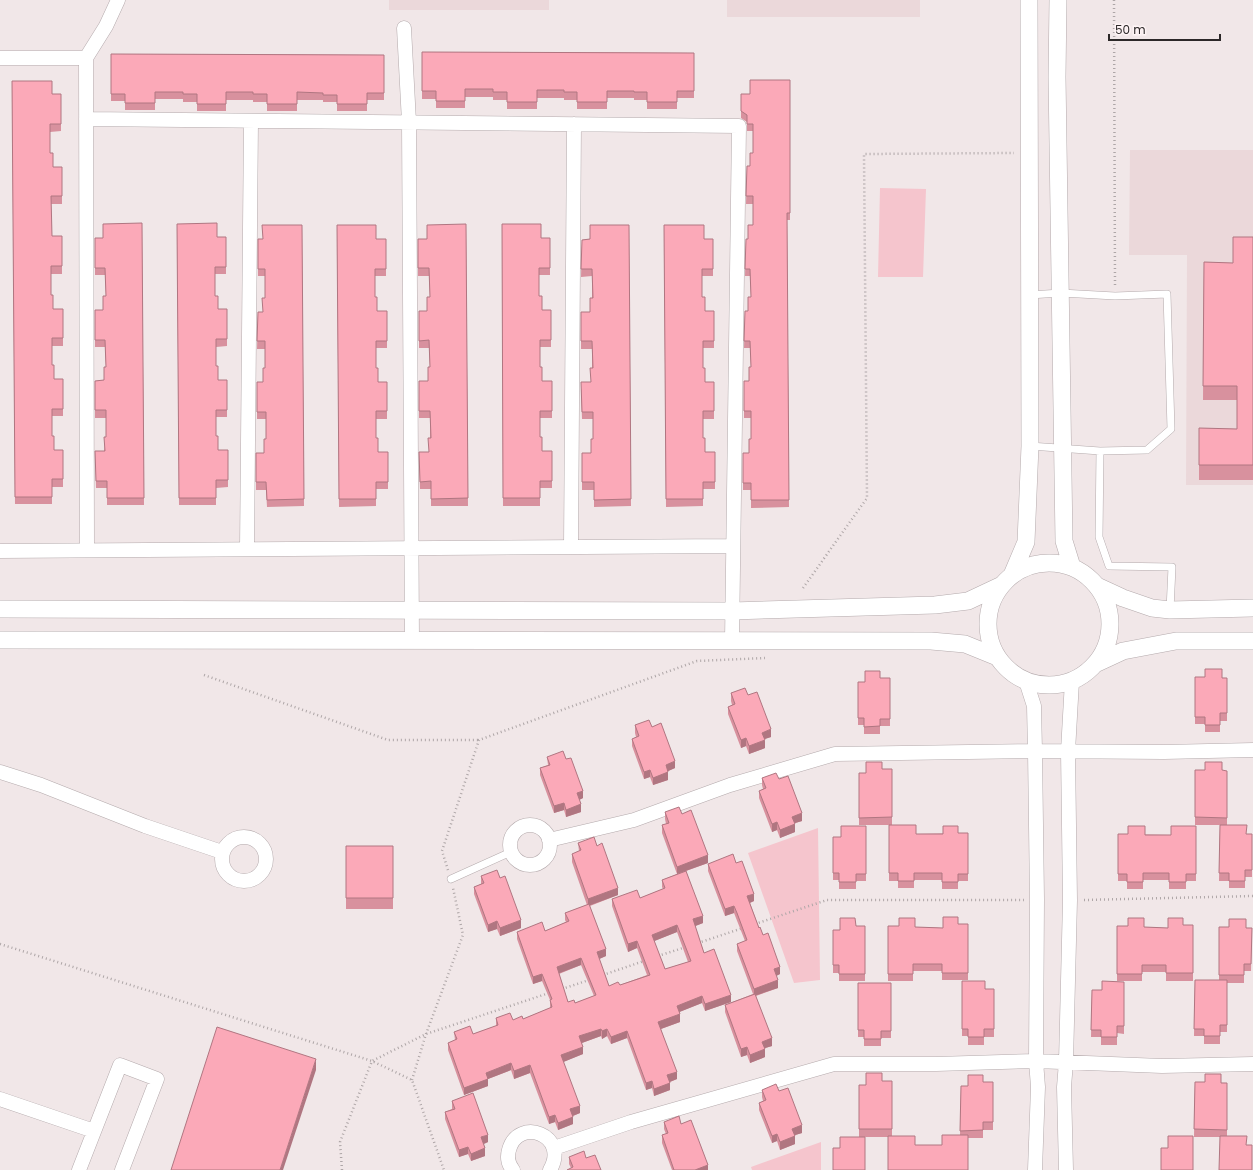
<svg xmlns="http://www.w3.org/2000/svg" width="1253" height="1170" viewBox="0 0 1253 1170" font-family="Poppins,sans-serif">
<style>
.built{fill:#ebd8da}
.green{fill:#f5c5cd}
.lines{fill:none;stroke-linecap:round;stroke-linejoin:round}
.service-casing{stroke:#b4aaac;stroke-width:8}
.minor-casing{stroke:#b4aaac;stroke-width:15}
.tertiary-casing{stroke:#b4aaac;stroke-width:18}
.path{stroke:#aea6a7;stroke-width:2.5;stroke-dasharray:1 3;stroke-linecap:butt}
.service{stroke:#fff;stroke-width:7}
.minor{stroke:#fff;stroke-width:14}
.tertiary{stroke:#fff;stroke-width:17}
.wall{fill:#d8919e;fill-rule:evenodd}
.shaded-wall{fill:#b07681}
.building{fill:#fba9b8;stroke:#b07681;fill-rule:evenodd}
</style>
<rect width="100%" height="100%" fill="#f1e7e8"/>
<path class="built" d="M389 0H549V10H389Z
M727 0H920V17H727Z
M1130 150H1253V485H1186L1187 255H1129Z"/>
<path class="green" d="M880 188 926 189 923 277H878Z
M818 828 820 980 794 983 748 853Z
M821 1142V1170H752L751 1167Z"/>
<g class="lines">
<g class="service-casing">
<path id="service" d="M1029 295 1061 293 1115 296 1167 294 1171 429 1147 450 1100 451 1030 446
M1100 451 1099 537 1109 566 1172 567 1170 610
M451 879 511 852"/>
</g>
<g class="minor-casing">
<path id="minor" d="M404 28 409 122 412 640
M0 58H86L106 26 118 0
M86 58 87 550
M86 119 739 126 732 641
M571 547 574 124
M247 549 251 121
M0 551 733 546
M1026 681 1034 706 1035 751 1037 899 1036 1061 1038 1087 1035 1170
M0 772 41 785 145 826 222 852
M510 845a20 20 0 1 1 40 0a20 20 0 1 1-40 0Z
M222 859a22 22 0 1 1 44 0a22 22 0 1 1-44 0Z
M549 840 634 820 730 785 835 754 1035 751 1164 752 1253 750
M0 1099 94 1131
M554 1148 631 1122 834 1064H936L1036 1061 1162 1066 1253 1064
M79 1170 120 1065 157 1079 122 1170
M513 1170C508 1164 507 1157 509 1150 518 1116 570 1135 550 1170
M1066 1170 1064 1087 1066 1062 1070 900 1068 751 1072 681"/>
</g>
<g class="tertiary-casing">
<path id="tertiary" d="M1058 0 1057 77 1064 541 1072 567
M988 624a61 61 0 1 1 122 0a61 61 0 1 1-122 0Z
M1012 575 1026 542 1030 446 1029 0
M1097 586 1123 598 1152 608 1170 610 1253 608
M0 609 732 611 935 605 968 601 1002 585
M0 640 931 641 965 644 997 657
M1095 664 1123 651 1176 641H1253"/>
</g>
<path class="path" d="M1114 0 1115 285
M803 588 867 498 864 154 1014 153
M204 675 388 740H479
M448 870 442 851 479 740 697 661 765 658
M1084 900 1253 896
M755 924 827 900H1024
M698 943 743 928
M0 944 372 1061 412 1080 444 1170
M658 956 686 947
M603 975 644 961
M562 989 589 980
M412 1080 426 1034 463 935 453 888
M342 1170 340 1142 372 1061 426 1034 549 993"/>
<use href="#service" class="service"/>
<use href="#minor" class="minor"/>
<use href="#tertiary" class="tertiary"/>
</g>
<path class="wall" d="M422 52 694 53V98H677V109H647V100H634V98H607V109H577V100H564V98H537V109H507V100H493V97H465V108H436V99H422Z
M111 54 384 55V100H367V111H337V102H323V100H297V111H267V102H253V100H226V111H197V102H183V99H155V110H125V101H111Z
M790 80V220H787L789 507 751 508V490H743V453H749L751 439V418H744V381H749L751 367 750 348H744L745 311H748L751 297 750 276H745L746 239H748L753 225V204H746L747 166H750L753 153V131H747V122L741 118V94H750Z
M12 81 52 94H61V131L50 132V153L53 167H62V204H51L52 236H62V274H51V295L53 309H63V346H52V365L54 379H63V416H52V436L54 450H63V487H52V504H15Z
M142 223 144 505H107V488H96L95 451H104L106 437V418H95V381L104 380 106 367 105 347H95V310H103L106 296 105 275H95V238H103Z
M177 224 217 237H226V274H215V296L218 309H227V346L216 347V366L218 380H227V417H216V436L218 450H228V487L216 488V505H179Z
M466 224 468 506H431V489H420L419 452H429L430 438V418H419V381H428L430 367 429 348H419V311H427L430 297 429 276H418V239H427Z
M502 224 541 238H550V275H539V296L542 310H551V347H540V367L542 381H552V418H540V437L542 451H552V488H540V506H503Z
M302 225 304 506 267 507 266 490H256V453H264L266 439V419H257V382H263L265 368V349H257L258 312H263L265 298V276H258V239H263Z
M337 225 376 239H386V276H375V297L377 311H387V348H376V368L378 382H387V419H376V438L378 452H388V489H376V506L339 507Z
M629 225 631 506 594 507V490H582V453H591L593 439V419H582L581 390 591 382 592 368V349H581V312H590L592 298V276L581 277 582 240 590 239Z
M664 225 704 239H713V276H702V297L705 311H714V348H703V368L705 382H714V419H703V438L705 452H715V489H703V506L666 507Z
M1253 237V480H1199V428L1237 429V400H1203L1204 262 1233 263Z
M1195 677 1227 678V721H1220V732H1205V724H1195Z
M880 678H890V726H880V734H864V725H858V682H865Z
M731 693 748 695 771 737 764 739 765 748 749 754 746 746 741 748 728 714V707L732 705 731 701Z
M635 725 652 727 675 768 668 771V780L653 785 650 777 644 779 632 746V739L636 737 635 733Z
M547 757 566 759 583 798 579 800 581 812 566 817 564 810 554 813 540 775V768L548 765Z
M882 769H892V825H859V773H866Z
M1195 770 1227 771V825L1246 834H1252V877H1245V888H1229V881H1219L1220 825H1195Z
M762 778 779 779 802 821 795 823V832L780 838 777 830 772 832 759 798V791L763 789 762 785Z
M665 812 682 814 708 863 686 871 703 923 695 926 704 953 731 1002 705 1011 702 1003 679 1012 680 1022 661 1029 677 1079 670 1082V1090L654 1096 652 1088 646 1090 627 1038 611 1044 607 1036 602 1039 601 1036 582 1043 583 1054 563 1062 580 1113 573 1116V1124L558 1130 555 1122 549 1124 530 1073 514 1079 511 1070 488 1079V1086L464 1095 448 1050V1043L455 1040 454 1032 473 1034 496 1026V1018L513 1020 523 1019 550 1008V1000L542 981 533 984 517 939V932L545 931 566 922 565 920V913L587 905 572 862V854L579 851 578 843 597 846 618 895 590 906 606 956 599 959 609 986 620 985 647 975 637 948 628 952 612 906V899L640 898 663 889 662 887V880L677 874 662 833V825L666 824 665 819ZM677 932 688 962 665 969 654 941ZM581 965 594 996 575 1003 568 1002 559 974Z
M889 825 916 834 968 833V881H958V889H942V880H914V888H898V881H889Z
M866 826V881H856V889H839V880H833V837H841Z
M1196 826V881H1186V889H1169V880H1143V889H1127V881H1118V834L1171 835Z
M346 846H393V909H346Z
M736 863 754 901 750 903 759 928 780 974 776 976 778 988 756 996 772 1046 765 1048V1057L750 1063 747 1055 741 1057 725 1012V1005L753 994 737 951V944L745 941 734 913 725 916 708 871V864Z
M481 876 500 878 521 928 500 936 497 929 488 932 474 894V887L481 884Z
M958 924H968V980H942V971H913V981H888V926L943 928Z
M1183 925H1193V981H1166V972H1142V981H1117V926L1168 928Z
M856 926H865V981H839V973H833V930H840Z
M1219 927 1252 928 1251 971H1244V983H1227V1032H1220V1044H1204V1036H1194L1195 980H1219Z
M962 981 985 989H994V1037H984V1045H968V1036H962Z
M1124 982V1034L1117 1033V1045H1101V1037H1091L1092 990H1102Z
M858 983H891V1038H881V1046H864V1037H858Z
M882 1081H892V1136L915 1145H942L960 1135 961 1086H968L983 1082H993V1130H983V1138H968L888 1170V1137H859V1085H866Z
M1195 1082 1227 1083V1136L1246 1145 1252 1170 1220 1137H1194Z
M762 1090 779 1091 802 1133 795 1135V1144L780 1150 777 1141 772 1143 759 1110V1103L763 1101 762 1097Z
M452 1101 488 1142 484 1144 485 1156 471 1161 468 1154 459 1157 445 1119V1112L452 1109Z
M664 1122 681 1124 708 1170H672L662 1143V1135L666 1134 664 1129Z
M569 1157 586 1158 601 1170 571 1168 569 1164Z"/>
<path class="shaded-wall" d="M771 729V737L762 740V733Z
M746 738V746L741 748V740Z
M765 740V748L749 754V746Z
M675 761V768L666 772V765Z
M650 770V777L644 779V772Z
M668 772V780L653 785V778Z
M583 791V798L577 801V793Z
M564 803V810L554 813V806Z
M581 804V812L566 817V810Z
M802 813V821L792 824V817Z
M777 822V830L772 832V824Z
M795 824V832L780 838V830Z
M708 855V863L677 874V867Z
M618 888V895L588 906V899Z
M754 894V901L747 904V896Z
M734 906V913L725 916V909Z
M703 916V923L693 927V919Z
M521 920V928L500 936V928Z
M497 921V929L488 932V925Z
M677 925V932L652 942V935Z
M637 941V948L628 952V944Z
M606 949V956L597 960V952Z
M581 958V965L557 974V967Z
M780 967V974L774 977V969Z
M542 974V981L533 984V977Z
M778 980V988L754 996V989Z
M731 995V1002L705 1011V1004Z
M702 996V1003L677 1013V1006Z
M680 1014V1022L658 1030V1022Z
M601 1029V1036L579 1044V1036Z
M607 1029V1036L602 1039V1031Z
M627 1031V1038L611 1044V1037Z
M772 1038V1046L762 1049V1042Z
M583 1047V1054L561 1063V1055Z
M747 1047V1055L741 1057V1049Z
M765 1049V1057L750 1063V1055Z
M316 1059V1070L283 1170H280Z
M511 1063V1070L488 1079V1086L464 1095V1088L486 1073Z
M530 1065V1073L514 1079V1071Z
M677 1072V1079L667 1083V1075Z
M652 1081V1088L646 1090V1083Z
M670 1083V1090L654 1096V1089Z
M580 1106V1113L570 1117V1109Z
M555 1115V1122L549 1124V1117Z
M573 1117V1124L558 1130V1123Z
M802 1125V1133L792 1136V1129Z
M777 1134V1141L772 1143V1136Z
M488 1135V1142L481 1145V1137Z
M795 1136V1144L780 1150V1142Z
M468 1147V1154L459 1157V1150Z
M485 1148V1156L471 1161V1154Z
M708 1165V1170H695Z"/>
<path class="building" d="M422 52 694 53V91H677V102H647V92H634V91H607V102H577V92H564V90H537V102H507V92H493V89H465V101H436V91H422Z
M111 54 384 55V93H367V104H337V95H323V93L297 92V104H267V94H253V92H226V104H197V94H183V92H155V103H125V94H111Z
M750 80H790V213H787L789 500H751V483H743V453H749V439H751V411H744V381H749V367H751L750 341H744L745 311H748V297H751L750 269H745L746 239H748V225H753V196H746L747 166H750V153H753V124H747V115L741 111V94H750Z
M12 81H52V94H61V124H50V153H53V167H62V196H51L52 236H62V266H51V295H53V309H63V338H52V365H54V379H63V409H52V436H54V450H63V479H52V497H15Z
M142 223 144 498H107V481H96L95 451H105L104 437H106V410H95V381L104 380V367H106L105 340H95V310H103V296H106L105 268H95V238H103V224Z
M217 223V237H226V267H215V296H218V309H227V339H216V366H218V380H227V410H216V436H218V450H228V480H216V498H179L177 224Z
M466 224 468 498 431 499V481L420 482 419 452H429L428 438H431L430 411H419V381H428V367H430L429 340 419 341V311H427V297H430L429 268H418V239H427V225Z
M502 224H541V238H550V268H539V296H542V310H551V340H540V367H542V381H552V411H540V437H542V451H552V481H540V498H503Z
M262 225H302L304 499 267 500 266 482H256V453H264V439H266V412H257V382H263V368H265V341H257L258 312H263L262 298H265V269H258V239H263Z
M337 225H376V239H386V269H375V297H377V311H387V341H376V368H378V382H387V411H376V438H378V452H388V482H376V499H339Z
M590 225H629L631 499 594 500V482H582V453H591V439H593V412H582L581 382H591L590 368H593L592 341H581V312H590V298H593L592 269H581L582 240 590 239Z
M664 225H704V239H713V269H702V297H705V311H714V341H703V368H705V382H714V411H703V438H705V452H715V482H703V499H666Z
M1233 237H1253V465H1199V428L1237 429V386H1203L1204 262 1233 263Z
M1205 669H1222V678H1227V713H1220V725H1205V717H1195V677H1205Z
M865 671H880V678H890V719H880V726L864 727V718H858V682H865Z
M745 688 748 695 757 692 771 729 762 733 765 740 749 746 746 738 741 740 728 707 735 704 731 693Z
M649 720 652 727 661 723 675 761 666 765 668 772 653 778 650 770 644 772 632 739 639 736 635 725Z
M563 751 566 759 571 758 583 791 577 793 581 804 566 810 564 803 554 806 540 768 550 765 547 757Z
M866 762H882V769H892V817L859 818V773H866Z
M1205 762H1222V770L1227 771V818L1195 817V770H1205Z
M776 773 779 779 788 776 802 813 792 817 795 824 780 830 777 822 772 824 759 791 766 788 762 778Z
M679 807 682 814 691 810 708 855 677 867 662 825 669 823 665 812Z
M889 825H916V834H943V826H958V833H968V874H958V882H942V873H914V881H898V873H889Z
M1220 825H1247L1246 834H1252V870H1245V881H1229V873H1219Z
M841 826H866V874H856V882H839V873H833V837H841Z
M1128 826H1145V835H1171V826H1196V874H1186V882H1169V873H1143V882H1127V874H1118V834H1128Z
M594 837 597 846 602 843 618 888 588 899 572 854 581 850 578 843Z
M346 846H393V898H346Z
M733 854 736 863 742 861 754 894 747 896 759 928 760 927 763 935 768 933 780 967 774 969 778 980 754 989 737 944 747 940 737 913 734 906 725 909 708 864Z
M497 870 500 878 505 876 521 920 500 928 497 921 488 925 474 887 484 883 481 876Z
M686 871 703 916 693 919 704 953 714 949 731 995 705 1004 702 996 677 1006 680 1014 658 1022 677 1072 667 1075 670 1083 654 1089 652 1081 646 1083 627 1031 611 1037 607 1029 602 1031 601 1029 579 1036 583 1047 561 1055 580 1106 570 1109 573 1117 558 1123 555 1115 549 1117 530 1065 514 1071 511 1063 486 1073 488 1079 464 1088 448 1043 457 1039 454 1032 470 1026 473 1034 498 1025 496 1018 510 1013 513 1020 522 1016 523 1019 552 1007 550 1000 552 999 542 974 533 977 517 932 542 922 545 931 569 921 565 913 589 904 606 949 597 952 609 986 618 982 620 985 650 975 637 941 628 944 612 899 637 890 640 898 665 888 662 880ZM677 925 691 961 665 969 652 935ZM581 958 596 995 575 1003 574 1000 568 1002 557 967Z
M943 917H958V924H968V973H942V964H913V974H888V926H899V918H915V927L943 928Z
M840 918H855L856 926H865V974H839V965H833V930H840Z
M1128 918H1144V927L1168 928V918H1183V925H1193V973H1166V965H1142V974H1117V926H1128Z
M1229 919H1246V928H1252L1251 964H1244V975H1219V927H1229Z
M1195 980H1227V1025H1220V1036H1204V1029H1194Z
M962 981H985V989H994V1029H984V1037H968V1029H962Z
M1102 981 1124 982V1026H1117V1037H1101V1030H1091L1092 990H1102Z
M858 983H891V1031H881V1039H864V1030H858Z
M755 994 772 1038 762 1042 765 1049 750 1055 747 1047 741 1049 725 1005Z
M217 1027 316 1059 280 1170H171Z
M866 1073H882V1081H892V1129H859V1085H866Z
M1205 1074H1221V1083H1227V1130L1194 1129 1195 1082H1205Z
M968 1075H983V1082H993V1122H983V1130L960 1131 961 1086H968Z
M776 1084 779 1091 788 1088 802 1125 792 1129 795 1136 780 1142 777 1134 772 1136 759 1103 766 1100 762 1090Z
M473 1093 488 1135 481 1137 485 1148 471 1154 468 1147 459 1150 445 1112 455 1109 452 1101Z
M679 1116 681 1124 691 1120 708 1165 695 1170H674L662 1135 668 1133 664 1122Z
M942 1135H968V1170H888V1136H915V1145H942Z
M1168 1136H1193V1170H1161V1148H1168Z
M1220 1136H1247L1246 1145H1252V1170H1219Z
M840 1137H865V1170H833V1148H840Z
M584 1151 586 1158 595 1155 601 1170H567L573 1167 569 1157Z"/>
<path d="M1109 34v6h111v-6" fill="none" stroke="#2c2828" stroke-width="2"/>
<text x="1115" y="34" font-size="12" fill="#2c2828" stroke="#fef4f5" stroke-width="3" paint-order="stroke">50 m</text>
</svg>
